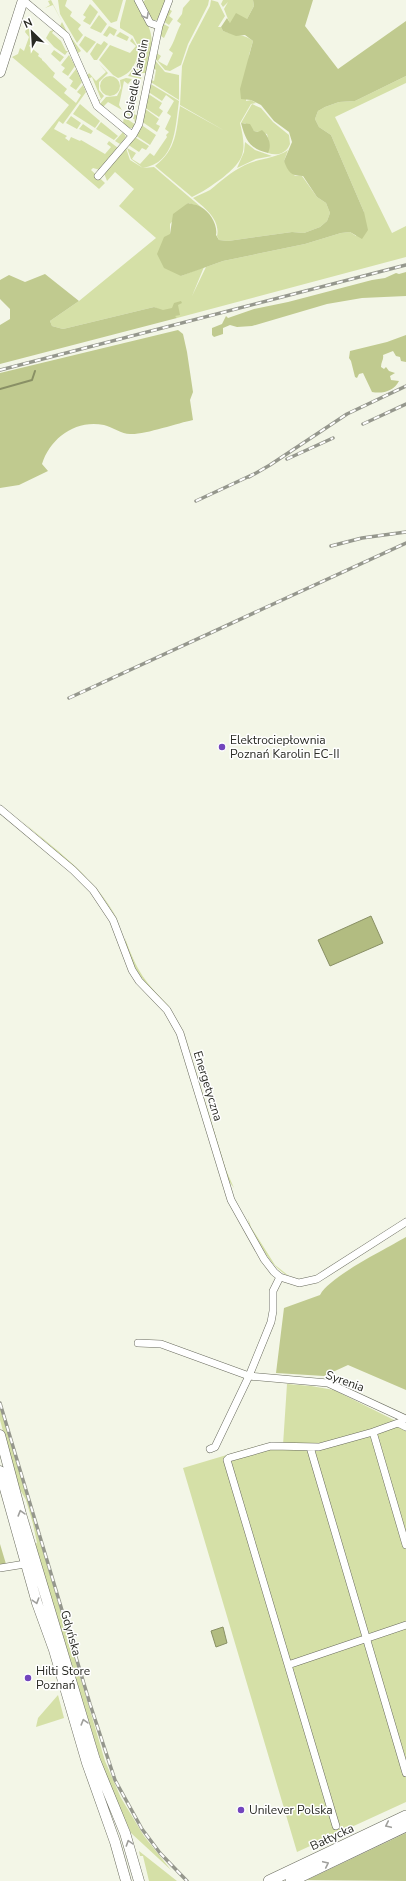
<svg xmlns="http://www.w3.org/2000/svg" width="406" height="1881" viewBox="0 0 406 1881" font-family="'Nunito Sans',sans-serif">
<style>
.green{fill:#d5e0a7}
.forest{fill:#c0ca8f}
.water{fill:#b2bc81;stroke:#899065}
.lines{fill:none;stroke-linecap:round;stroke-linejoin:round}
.stream{stroke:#899065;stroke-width:2}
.street-casing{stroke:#696b5e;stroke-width:8}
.secondary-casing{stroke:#696b5e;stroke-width:11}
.primary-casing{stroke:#696b5e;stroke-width:12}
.street{stroke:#fff;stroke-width:7}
.secondary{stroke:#fff;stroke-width:10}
.primary{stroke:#fff;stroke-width:11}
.rail-casing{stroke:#95978d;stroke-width:3.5}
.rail{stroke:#fff;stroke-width:2;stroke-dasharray:6;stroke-linecap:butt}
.oneway{stroke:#9f9f9c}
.poi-dot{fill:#7245bd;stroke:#fff;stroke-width:1.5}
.labels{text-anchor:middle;stroke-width:3;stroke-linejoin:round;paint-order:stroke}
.street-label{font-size:12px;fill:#292a24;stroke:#fff}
.poi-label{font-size:12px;fill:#292a24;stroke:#fff;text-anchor:start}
</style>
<rect width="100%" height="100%" fill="#f3f6e7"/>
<path class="green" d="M51 0 67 32 81 51 78 53 66 32 60 26 62 22 53 5 45 8 50 5 48 1Z
M58 0H67L65 6 72 12 70 16 81 25 78 29 83 35 77 43 60 14Z
M92 0H123L117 21 111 23Z
M126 0H135C154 35 155 34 147 73H142L141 79 128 76 135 66 140 50 133 36 120 28V23Z
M145 0H167L157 20H152L141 4Z
M190 0H209L208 5 188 44 181 65 170 71 165 70 154 57 155 52 161 56 158 61 167 66 173 53 169 50C175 41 176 33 181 24L177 21 182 14 183 8Z
M211 0 218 2 225 16 218 27H221L223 31C233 35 245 34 253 41L249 55 246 101 251 100 256 103 251 104 240 123C247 152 245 160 221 179 211 186 203 192 192 197L155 166C177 149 176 131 180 106L225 131 180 105 182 66 189 46 210 6Z
M223 0H253L254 6 247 19 230 24 224 9 228 2 223 7 221 4Z
M90 4 98 12 90 25 83 21 86 17 83 15Z
M167 8 172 11 169 16 173 19 169 25 163 21Z
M99 15 107 24 101 33 90 28Z
M162 23 169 27 164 38 159 35Z
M109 26 117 30 114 36 110 33 107 37 103 35Z
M27 27 33 31 30 35 34 38 29 46 39 54 38 56 42 59V60C48 65 50 69 55 73L53 77 67 89 64 93 76 103 81 95 77 92 83 85 86 92 63 124 59 121 54 129 67 136 65 138 69 141 71 137 80 141 81 140 105 154 111 147 107 144 109 141 118 148 100 170 93 168 91 170 105 183 99 189 41 139 69 105 12 57 18 54 20 48 24 51 29 37 25 32Z
M54 30 52 33 61 41 66 51H68L65 55 54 47 46 38 50 31Z
M120 32 129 37 127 41 116 36Z
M85 36 96 42 87 53 79 45Z
M132 38 138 48C138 61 132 74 118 78L113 75 99 60 110 45 130 53 136 46 130 41Z
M104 41 108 44 97 60H94L90 54 97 43 101 45Z
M54 50 64 57 60 62 51 54Z
M69 55 75 66 68 76 62 72 65 68 61 65Z
M154 59 165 72 179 75V100L149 81 150 79 154 81 156 70 152 67Z
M99 64 108 73 99 82V90L104 96 98 103 97 101 101 99 92 77 88 79 87 76 89 73 96 81 106 72Z
M76 69 82 82 76 90 70 86 73 81 69 78Z
M406 76V83L335 117 392 233 406 226V257L177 318 154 307 63 329 52 326 50 321 79 301 156 238 119 206 134 189 115 172 107 181 104 173 126 148 130 160 143 168 131 159 127 148 136 153 132 159 140 164 150 153 154 156 167 137 166 135 169 132 165 129 171 116 167 113 174 101 166 95 162 101 147 91 149 83 179 101C175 128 176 162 143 168L154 167 201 207 188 203 170 224V234L181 276 204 267 192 296 206 267 223 261 305 244 341 233 350 232 356 236 364 212 331 135 319 127 315 119 318 111 325 107 339 102 355 101Z
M100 86a10 10 0 1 1 20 0a10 10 0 1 1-20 0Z
M126 78 132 79 128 84 124 81 119 105 122 110 108 102 103 107 100 104 106 97 117 96 121 88 120 80Z
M137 87H139L134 114 138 116 137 123 134 121 135 120 126 113 132 112Z
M147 93 162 103 159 108 163 111 159 117 144 107Z
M80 104 100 121 95 128 73 114Z
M252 104 261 108 273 122 289 135 290 144C286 154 277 156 268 153L269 142 267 134 254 131 245 123H241Z
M144 108 159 119 156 124 160 126 157 132 141 121Z
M71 116 81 123 77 129 66 123Z
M124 117 136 125 132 128H128L123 123Z
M101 122 118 136 114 140 96 129Z
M83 124 93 131 91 134 79 129Z
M140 124 156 135 150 145 135 135Z
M123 132 126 137 120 144 115 141Z
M133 136 149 146 146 150 142 148 139 152 127 144Z
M245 142 255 150 272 156 256 159 237 168 244 152Z
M288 150 284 161 295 176H302L317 197 326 203 330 213 327 221 320 227 304 233 292 232 228 241 219 240 217 236C221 220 204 207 193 198 198 195 205 193 210 190 221 181 231 172 245 165 259 158 275 159 288 150Z
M16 816C53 848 95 876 118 920L102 896 88 879Z
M125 938C137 972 145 982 170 1007 150 994 128 963 125 938Z
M181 1022 226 1170 234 1188 228 1180Z
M248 1218 251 1227 275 1265 289 1276C270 1268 259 1242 249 1224Z
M287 1384 311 1386 334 1390 406 1426V1802L297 1852 183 1468 264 1444 283 1445Z
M0 1406 105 1761 121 1798 144 1836 171 1870 131 1833 106 1778 35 1544 37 1543 33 1524 26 1500 18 1486 0 1420Z
M58 1695 64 1718 36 1727 38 1718Z
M139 1851 177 1881H149L143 1856H140Z"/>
<path class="forest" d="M253 0H313L305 26 338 69 406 21V76L355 101 339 102 325 107 318 111 315 119 319 127 331 135 364 212 368 230 362 239 350 232 341 233 305 244 223 261 181 276 164 268 157 254 164 237 170 234 173 214 188 203C192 204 198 205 201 207 210 212 218 225 216 235L219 240 228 241 292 232 304 233 320 227 327 221 330 213 326 203 317 197 303 176C291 176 288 172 284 161L292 142 289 132 274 121 261 105 251 100 241 99 240 89 253 41 245 35 236 36 223 31 221 27 227 18 230 23 236 13 247 19 254 6Z
M241 123 250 124 254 131 258 132 262 130C269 136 272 145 268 153 249 148 246 141 241 123Z
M406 272V296L362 298 327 304 252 326 237 327 230 325 223 328V334L214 337 212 335V328L222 324 226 316 228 318 254 309 288 302 372 280 385 278 396 273 399 274Z
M45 274 79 301 50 321 52 326 63 329 154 307 163 310 172 308 174 303 181 301 182 303 178 305 180 315 175 316 177 318 0 364V325L10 319V309L0 299V280L9 275 25 282Z
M178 330 183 334 187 352 193 392 190 400 193 420C178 423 144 435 130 434 122 434 112 427 104 425 76 419 50 438 42 464L48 471 19 485 0 488V373Z
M406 335V362L401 361 400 357 396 356 393 351 383 355C384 359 381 362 381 367L384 369 386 367 389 371 395 373 390 376 391 380 399 381C394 391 383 394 372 392L363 373 359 374 357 378 355 377 351 361 349 358 350 351 387 342Z
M406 1237V1390L348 1365 324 1376 276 1373 284 1308 320 1295C330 1276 386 1249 406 1237Z
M0 1544 6 1564 0 1565Z
M406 1833V1881L307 1880Z"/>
<path class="water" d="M371 916 383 943 330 966 318 940Z
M223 1627 227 1643 216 1647 211 1631Z"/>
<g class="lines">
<path class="stream" d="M0 389 32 380 35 371"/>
<g class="street-casing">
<path id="street" d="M23 0 66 36 97 106 132 135
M138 0 150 23 159 26
M98 176 133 135 139 124 159 26 169 0
M0 809 73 870 93 890 113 920 132 970 139 981 167 1010 180 1033 231 1200 264 1259 274 1272 280 1277 299 1283 317 1279 406 1222
M138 1343 161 1344 249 1376 328 1383 406 1419
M373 1432 406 1545
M310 1447 406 1773
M210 1449 215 1447 249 1376 271 1322 273 1311V1291L280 1277
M0 1568 25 1564
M288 1665 406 1625
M336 1826 227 1460 229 1458 271 1446 319 1447 373 1432 398 1423 406 1427"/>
</g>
<g class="secondary-casing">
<path id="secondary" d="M0 72 23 0
M0 1435 21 1514 95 1760 125 1833 139 1881
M0 1471 37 1603 54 1650 87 1763 115 1842 126 1881"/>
</g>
<g class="primary-casing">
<path id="primary" d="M269 1881 406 1816
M291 1881 406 1826"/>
</g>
<use href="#street" class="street"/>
<use href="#secondary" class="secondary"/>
<use href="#primary" class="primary"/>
<g class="rail-casing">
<path id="rail" d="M0 370 406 265
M363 424 406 404
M287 459 333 438
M249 477 270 465 347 414 406 386
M196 501 254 474
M331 546 362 538 406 532
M69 698 406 543
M0 1403 90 1704 115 1780 142 1829 160 1853 187 1881"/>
</g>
<use href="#rail" class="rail"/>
</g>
<defs><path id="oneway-chevron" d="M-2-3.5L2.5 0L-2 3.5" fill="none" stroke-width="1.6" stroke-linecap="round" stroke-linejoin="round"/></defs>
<g class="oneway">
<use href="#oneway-chevron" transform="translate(146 16) rotate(61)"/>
<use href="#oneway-chevron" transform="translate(21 1513) rotate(-106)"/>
<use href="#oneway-chevron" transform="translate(36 1601) rotate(73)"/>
<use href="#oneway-chevron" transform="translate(84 1722) rotate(-106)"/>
<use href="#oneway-chevron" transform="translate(388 1825) rotate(155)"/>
<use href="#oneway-chevron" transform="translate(129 1843) rotate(-108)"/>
<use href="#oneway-chevron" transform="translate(326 1864) rotate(-25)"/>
</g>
<g class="poi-dot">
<circle cx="222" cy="747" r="4"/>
<circle cx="28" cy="1678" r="4"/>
<circle cx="241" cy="1810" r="4"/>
</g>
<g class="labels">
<g class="street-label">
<text transform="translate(136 79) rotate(-78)" y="4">Osiedle Karolin</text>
<text transform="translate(208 1086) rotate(73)" y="4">Energetyczna</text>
<text transform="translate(345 1381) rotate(20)" y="4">Syrenia</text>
<text transform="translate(71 1633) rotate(74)" y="4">Gdyńska</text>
<text transform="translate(332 1837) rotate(-25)" y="4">Bałtycka</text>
</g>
<g class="poi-label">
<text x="230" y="744">Elektrociepłownia<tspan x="230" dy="14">Poznań Karolin EC-II</tspan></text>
<text x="36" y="1675">Hilti Store<tspan x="36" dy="14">Poznań</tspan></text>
<text x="249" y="1814">Unilever Polska</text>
</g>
</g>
<g transform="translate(32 32) rotate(335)" stroke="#ffffff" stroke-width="3" paint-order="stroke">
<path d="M0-3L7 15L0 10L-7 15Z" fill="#292a24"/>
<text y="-6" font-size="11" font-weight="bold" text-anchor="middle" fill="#292a24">N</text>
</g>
</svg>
